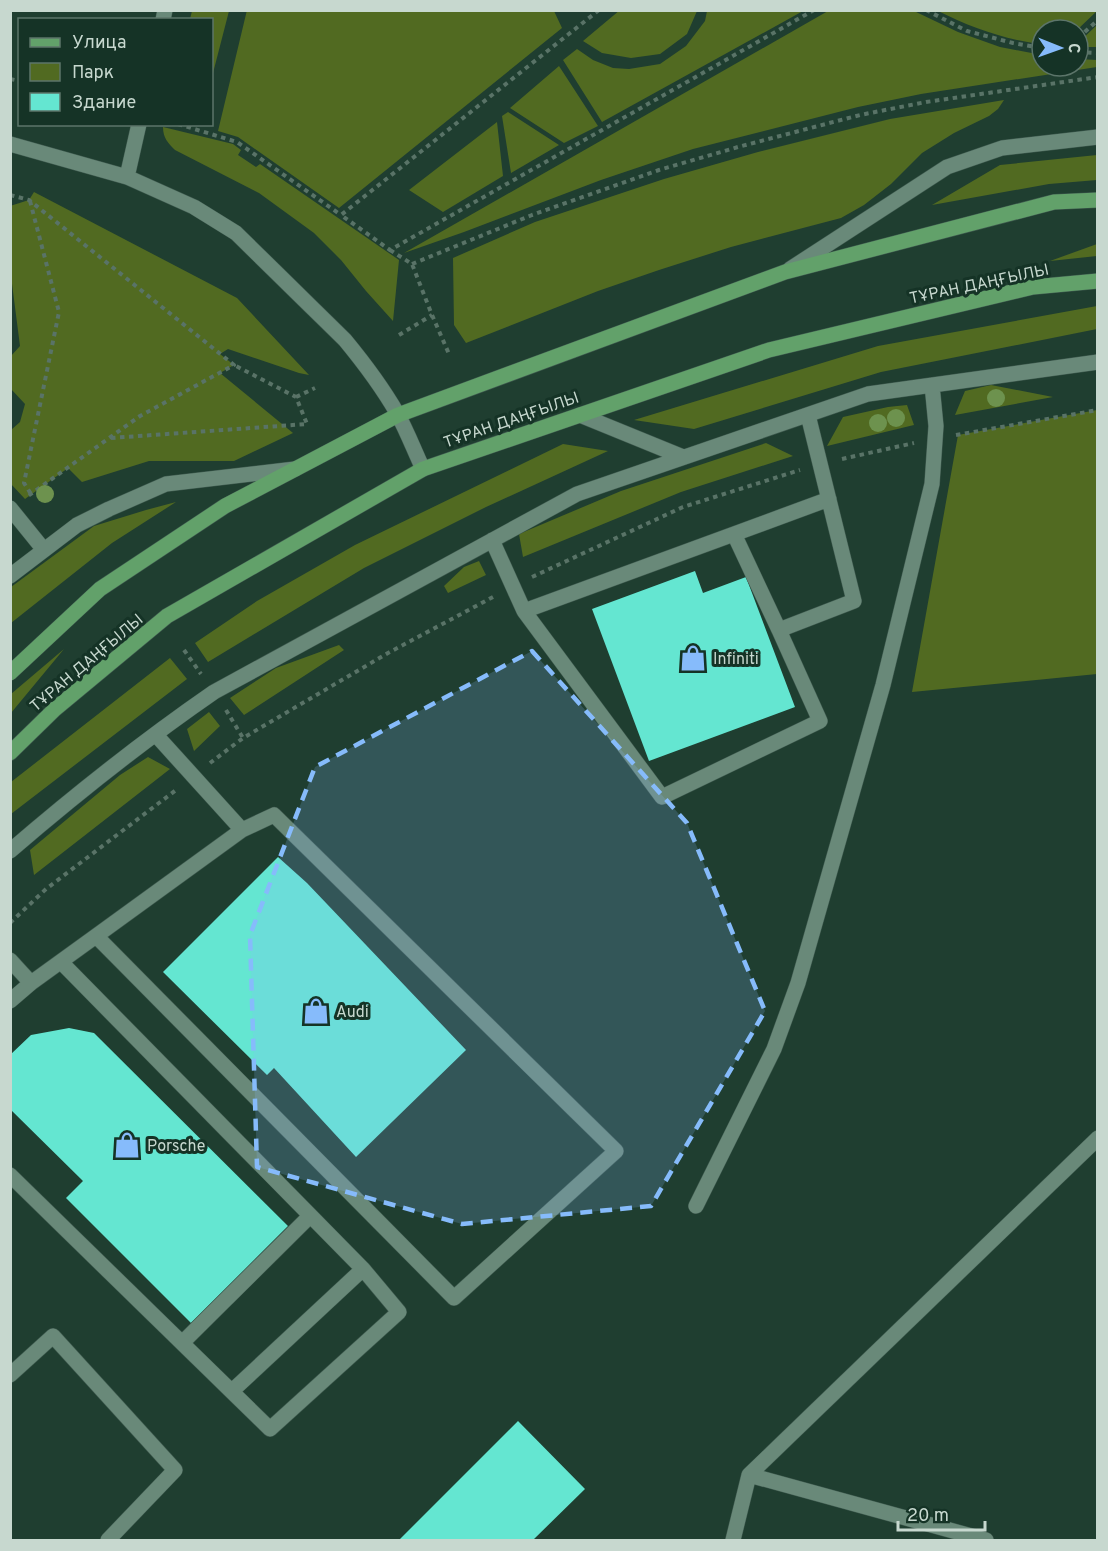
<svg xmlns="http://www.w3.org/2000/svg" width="1108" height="1551" viewBox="0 0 1108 1551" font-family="Overpass,sans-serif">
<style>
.green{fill:#516a21}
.building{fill:#64e6d1}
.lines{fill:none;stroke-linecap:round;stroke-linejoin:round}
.minor-casing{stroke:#3f5a4f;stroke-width:16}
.major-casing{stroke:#3f5a4f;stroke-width:16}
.path{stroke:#597367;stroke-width:4;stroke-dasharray:4.5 4.5;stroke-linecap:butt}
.minor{stroke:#698979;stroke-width:15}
.major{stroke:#62a16a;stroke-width:15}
.tree{fill:#6d924e}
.marked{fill:#86bbfb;fill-opacity:0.2;stroke:#86bbfb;stroke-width:4.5;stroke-dasharray:12 8;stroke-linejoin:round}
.labels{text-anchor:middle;stroke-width:6;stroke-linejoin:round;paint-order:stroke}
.street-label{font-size:16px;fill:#c7d8cf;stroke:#153326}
.poi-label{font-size:16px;fill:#c7d8cf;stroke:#153326;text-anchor:start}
</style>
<rect width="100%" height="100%" fill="#1f3e30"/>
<path class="green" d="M247 10 554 11 562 28 339 208 238 137 218 131Z
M620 10H697V11L687 34 660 54 631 58 602 53 583 41Z
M192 11H229L213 73 212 72V20L190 19Z
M707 11H803L602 122 563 60 577 49 593 60 613 68 629 69 660 64 686 46 705 21Z
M828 11H914L958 32 1000 47 1042 55V66H1078V59L1097 60V67L921 94 858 107 693 149 601 180 464 232 404 253Z
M938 11H1097L1077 30H1042V44C1005 40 970 27 938 11Z
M1097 25V47H1078V43Z
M559 66 598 126 564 143 510 108Z
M1004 100 998 109 989 116 954 133 922 153 891 184 864 205 841 218 731 247 659 270 598 291 466 343 454 325 453 258 535 222 664 179 758 152 890 119Z
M508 112 559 145 511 173 502 116Z
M497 122 503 176 443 212 409 190Z
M163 127 233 144 241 150 238 155 256 167 260 164 399 260 393 321 366 291 341 260 314 233 259 193 175 150C168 143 163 138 163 127Z
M1097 155V180L1049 184 932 205 1000 165Z
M34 192 237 298 309 375 299 373 228 349 220 354 234 365 220 373 293 433 234 461H149L82 482 68 468 25 499 11 484V430L20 422 25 404 11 389V356L20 346 11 276 10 206 29 200Z
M1097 244V256L1050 261Z
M1097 306V329L881 372 694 429 634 420 878 346Z
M991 385 1053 397 955 415 965 391Z
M907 405 914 425 827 446 843 417 888 407Z
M1097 410V674L912 692 958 435Z
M766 443 793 456 681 492 523 557 519 534 621 491Z
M563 444 608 451 486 507 364 568 208 662 195 643 257 601 355 545Z
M176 502 112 543 11 623V587L94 526 146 510Z
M479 561 486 575 448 593 444 586 464 567Z
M339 645 344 650 244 715 230 698 276 668Z
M64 649 11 713V694Z
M170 658 187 679 11 814V782Z
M209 712 220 726 194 751 187 729Z
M148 757 170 769 34 875 30 850 120 775Z"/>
<path class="building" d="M695 571 703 593 746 577 795 707 649 761 592 609Z
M278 857 307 883 466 1050 356 1157 274 1068 267 1075 163 972Z
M69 1028 94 1033 288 1226 191 1323 66 1198 83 1181 10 1109V1055L31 1035Z
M518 1421 585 1489 533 1540H399Z"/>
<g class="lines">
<g class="minor-casing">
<path id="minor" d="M163 20 165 10
M10 144 127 177 194 207 236 233 345 340C364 363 382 387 397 413 407 431 414 450 423 469
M127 177 139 124
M790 269 947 167 1002 148 1098 137
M580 415 683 457
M10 508 44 550
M734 534 829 499
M492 540 524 611
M10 576 77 525 109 509 166 484 295 469
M779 630 820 721 662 797 524 611 734 534 779 630 854 601 808 415
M156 735 242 830
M274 815 616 1151 454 1298 96 936 242 830Z
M10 851C75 795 143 741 214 692L577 494 868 394 1098 362
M10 960 31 983
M61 962 363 1269 232 1391
M10 1001 31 983 96 936
M10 1175 270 1429 399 1312 363 1269
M696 1206 774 1049 798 983 883 685 932 484 936 426 932 385
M182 1343 310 1216
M10 1375 53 1336 175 1470 108 1540
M749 1475 986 1540
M733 1540 749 1475 1098 1138"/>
</g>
<g class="major-casing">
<path id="major" d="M10 673 100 589 225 506 398 415 785 272 1054 202 1098 200
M10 753 55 709 167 616 423 469 769 350 1033 287 1098 281"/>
</g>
<path class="path" d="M599 10 341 215 390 250 814 10
M926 10 967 31 1013 43 1042 48
M1078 38 1098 20
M1078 52 1098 53
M10 79 20 81
M178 124 237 142 341 215
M10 195 29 200 234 365 140 416 28 496
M30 201 59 312 24 483 31 494
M390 250 412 264 432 315 449 354
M412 264 532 215 659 170 738 147 860 115 926 102 1098 77
M399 335 432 315
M296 397 315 388
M956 435 1098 410
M111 438 307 424 296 397 234 365
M842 459 914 443
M532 577 683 507 800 470
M184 650 201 674
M226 710 243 738
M210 763 243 738 388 653 493 597
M10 923 46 889 176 790"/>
<use href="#minor" class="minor"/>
<use href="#major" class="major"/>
</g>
<g class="tree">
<circle cx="996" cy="398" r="9"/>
<circle cx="896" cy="418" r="9"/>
<circle cx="878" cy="423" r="9"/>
<circle cx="45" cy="494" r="9"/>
</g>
<path class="marked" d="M532 651 687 823 765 1011 651 1206 462 1224 257 1167 250 935 315 767Z"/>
<defs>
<g id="shop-bare" transform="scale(2.07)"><path d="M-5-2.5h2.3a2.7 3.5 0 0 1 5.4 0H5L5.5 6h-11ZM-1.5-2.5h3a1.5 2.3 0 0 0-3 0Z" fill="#86bbfb" stroke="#153326" stroke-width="2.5" paint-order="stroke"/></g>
</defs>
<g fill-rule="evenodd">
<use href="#shop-bare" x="693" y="658"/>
<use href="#shop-bare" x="316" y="1011"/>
<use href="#shop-bare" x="127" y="1145"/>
</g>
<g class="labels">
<g class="street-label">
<text transform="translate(979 283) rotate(-12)" y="6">ТҰРАН ДАҢҒЫЛЫ</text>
<text transform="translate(511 419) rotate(-19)" y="6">ТҰРАН ДАҢҒЫЛЫ</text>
<text transform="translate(86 662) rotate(-40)" y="6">ТҰРАН ДАҢҒЫЛЫ</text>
</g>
<g class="poi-label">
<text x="713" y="664">Infiniti</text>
<text x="336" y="1017">Audi</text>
<text x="147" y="1151">Porsche</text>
</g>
</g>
<rect width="1108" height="1551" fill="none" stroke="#c7d8cf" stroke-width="24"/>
<rect x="18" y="18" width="195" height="108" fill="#153326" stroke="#5c756a" stroke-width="1.5"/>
<rect x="30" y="38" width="30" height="9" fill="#62a16a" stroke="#5c756a" stroke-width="1.5"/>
<text x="72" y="48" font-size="18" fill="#c7d8cf">Улица</text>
<rect x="30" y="63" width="30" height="18" fill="#516a21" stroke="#5c756a" stroke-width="1.5"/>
<text x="72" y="78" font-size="18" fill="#c7d8cf">Парк</text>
<rect x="30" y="93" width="30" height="18" fill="#64e6d1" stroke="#5c756a" stroke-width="1.5"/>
<text x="72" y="108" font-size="18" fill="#c7d8cf">Здание</text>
<g transform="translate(1060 48) rotate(91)"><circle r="28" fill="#153326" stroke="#5c756a" stroke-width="1.5"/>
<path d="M0-4.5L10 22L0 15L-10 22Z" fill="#86bbfb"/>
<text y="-9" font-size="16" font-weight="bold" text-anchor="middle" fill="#c7d8cf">С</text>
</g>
<path d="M898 1521v9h87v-9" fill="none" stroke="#c7d8cf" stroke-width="3"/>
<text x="907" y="1521" font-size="18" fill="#c7d8cf" stroke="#153326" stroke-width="4.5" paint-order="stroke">20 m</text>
</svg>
